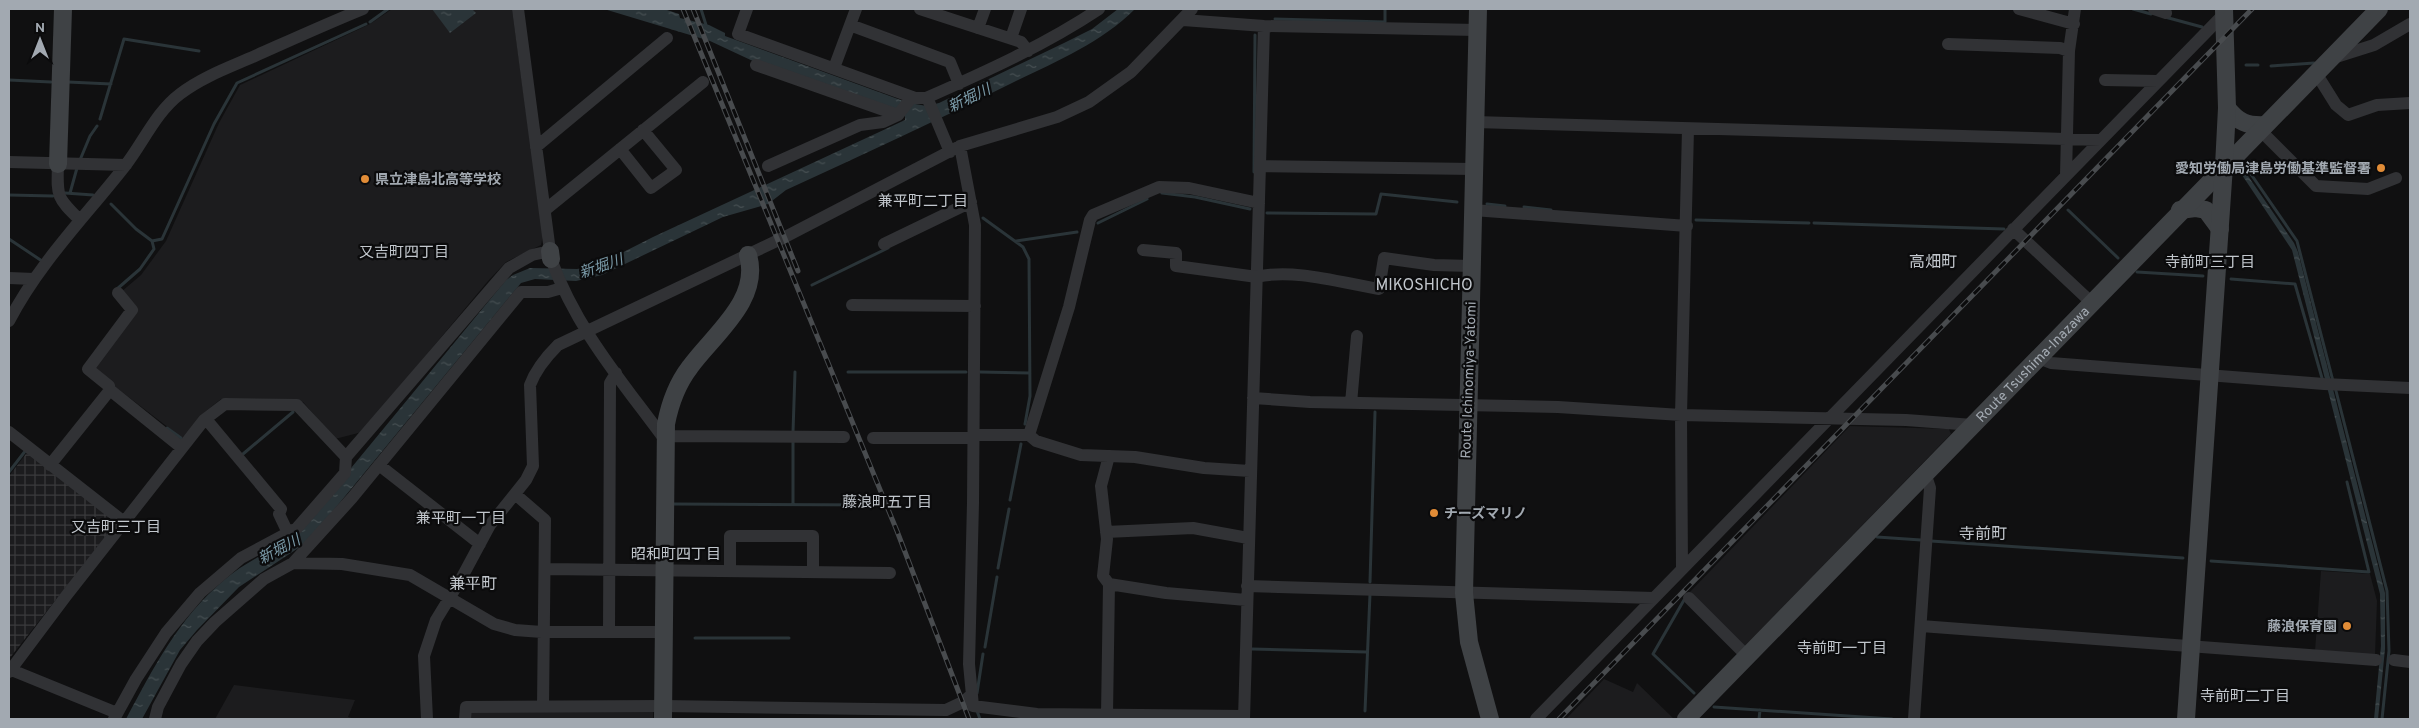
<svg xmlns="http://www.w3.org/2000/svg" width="2419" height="728" viewBox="0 0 2419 728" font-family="Overpass,'Noto Sans JP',sans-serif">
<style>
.built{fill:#1c1c1e}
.industrial{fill:url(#industrial-grid)}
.water{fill:url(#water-ripples)}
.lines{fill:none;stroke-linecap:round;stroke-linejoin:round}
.stream{stroke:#2a3438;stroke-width:3}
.street{stroke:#313235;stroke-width:12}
.secondary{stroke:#3f4245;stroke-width:18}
.rail-casing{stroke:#484b4e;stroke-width:5}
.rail{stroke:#0b0b0c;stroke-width:3;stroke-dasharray:9;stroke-linecap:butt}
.poi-dot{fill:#e18c37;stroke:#0b0b0c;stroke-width:2}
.labels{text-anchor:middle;stroke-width:4.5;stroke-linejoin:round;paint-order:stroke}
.poi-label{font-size:14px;font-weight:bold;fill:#a2a9b1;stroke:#0b0b0c;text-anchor:end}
.street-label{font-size:14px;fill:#a2a9b1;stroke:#0b0b0c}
.water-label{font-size:15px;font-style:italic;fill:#7b9ba9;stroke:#0b0b0c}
.neighbourhood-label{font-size:15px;fill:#c2c7cd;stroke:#0b0b0c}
.quarter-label{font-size:16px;fill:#c2c7cd;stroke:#0b0b0c}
</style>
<defs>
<pattern id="industrial-grid" width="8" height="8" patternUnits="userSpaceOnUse" patternTransform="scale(1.25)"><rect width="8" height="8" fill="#1c1c1e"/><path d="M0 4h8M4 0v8" fill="none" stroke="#3a3a3c"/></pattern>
<pattern id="water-ripples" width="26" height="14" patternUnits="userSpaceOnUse" patternTransform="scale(1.25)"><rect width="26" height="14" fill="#2a3438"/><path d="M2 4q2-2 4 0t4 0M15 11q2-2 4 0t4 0" fill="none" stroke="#464f52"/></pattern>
</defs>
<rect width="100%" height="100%" fill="#101011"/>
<path class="built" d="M392 9H512L543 235 541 245 506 262 488 281 362 432 335 439 303 402 221 399 205 412 182 438 92 369 136 310 121 292 141 275 166 241 219 123 240 85 370 24Z
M1850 426 1949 429 1951 434 1743 648 1688 594Z
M2321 571 2370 574 2377 601 2375 656 2315 651Z
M1604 679 1633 692 1637 683 1673 718 1566 719Z
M234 685 355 700 348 717 355 719H215Z
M470 709 653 711V719H470Z"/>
<path class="industrial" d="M29 450 118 521 9 659V476Z"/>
<path class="water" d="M432 9H472L476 13 450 33Z
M604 9H664L679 14 680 18 709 25 725 33V36L909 103 927 106 939 103 1064 43 1092 29 1118 9H1135C1101 43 1055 62 1012 83 938 120 862 155 786 190L768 204 723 217 602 275 576 281 535 279 521 283 304 546 303 545 239 587 197 630 180 650 142 719H126C154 667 178 619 224 580 247 560 276 550 300 530L506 280 513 275 530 268 577 269 596 266 653 237 905 120V113L755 62 710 41Z
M2246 173 2294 243 2298 252 2385 593V649L2378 719H2374L2381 646 2380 594 2292 250 2242 175Z"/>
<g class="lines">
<path class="stream" d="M701 9 706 25
M2133 9 2151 14
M2165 17 2202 27
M1275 19 1385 22V9
M370 22 388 9
M2246 65H2258
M2271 66 2314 63
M9 80 51 82
M68 82 111 84
M100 119 124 39 199 51
M80 160 90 136 97 126
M2246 167 2297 241 2333 381
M1254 172 1255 35
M65 193 93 195
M70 193 77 168
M1162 193 1195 197 1250 209
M9 195 53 196
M111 204 136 229 152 241 162 239 214 124 237 83 366 24
M1487 204 1505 206
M1524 207 1551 210
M2068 210 2118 258
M1267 213 1376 214 1381 194 1457 202
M983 218 1023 247 1029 259 1030 396 1025 424
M1696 220 1809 223
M1098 223 1147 199
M1814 223 2004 229
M9 239 42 261
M1016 241 1077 232
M2137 272 2203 276
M2231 279 2295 284 2322 378
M812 285 888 248
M117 289 140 269 154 249 152 241
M848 372H966
M980 372 1030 373
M2335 387 2387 591 2389 651 2382 719
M167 428 181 438
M793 432 795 372
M793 441V504
M243 454 293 412
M9 472 26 450
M1010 500 1021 444
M673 504 884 505
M1877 537 1921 540
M1931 541 2183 558
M2211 561 2369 572 2347 482
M998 568 1009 509
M1370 582 1375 412
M1684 600 1653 654 1694 693
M695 638H789
M985 647 997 577
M1252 649 1367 652
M977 693 983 654
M1714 707 1892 719
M977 711 980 719
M1365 711 1370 594
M1759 719 1760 710"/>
<path class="street" d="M747 9 738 34 915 98H926C985 72 1045 45 1099 9
M920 9 1021 42 1028 51
M2019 9 2074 24
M2154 9 2166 13
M1183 20 1264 26 1477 30
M850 25 950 62 959 84
M978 28 985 9
M1011 38 1021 9
M1948 44 2060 48 2069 51
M2333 58 2374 45 2410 24
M756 65 898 115
M834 68 856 9
M2316 73 2336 105 2348 115 2377 105 2410 103
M2105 80 2158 81
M926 98 929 102 950 152
M1475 122 2100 140
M2260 130 2316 186 2368 189 2396 178
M960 146 975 225 973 503 969 664 973 706 1037 714 1244 716
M536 147 667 38
M620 149 651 188 676 170 643 130
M9 162 126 165
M58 164C57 196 56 197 80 220
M768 166 860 125 883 122 898 115 912 97
M1260 166 1474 169
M2066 175 2069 51 2075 9
M545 210 703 82
M1473 210 1687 226
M2013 229 2092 303
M884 244 971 202
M1143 250 1176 253V266L1257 277C1293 268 1342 283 1379 289L1384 258 1434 265 1471 266
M551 259C577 330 621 380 665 440
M9 278 34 279
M118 293 132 310 88 369 109 386 110 390 182 448
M852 305 975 306
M9 321C39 263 85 217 125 166 143 143 156 112 180 94 202 77 230 67 255 56 291 40 326 24 363 9
M2038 358 2051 363 2324 384 2410 388
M1253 398 1310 402 1558 407 1681 415 1906 420 1973 425
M1351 403 1357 336
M206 419 281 509 279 514 288 533
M9 432 124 522
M974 435H1029L1036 441 1081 455 1135 457 1204 468 1250 471
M1029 435 1069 307 1090 220 1093 215 1159 187 1189 188 1259 203
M665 436 844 437
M873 438H974
M50 465 110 390
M379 465 480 544
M515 494 545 520 543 706
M1106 532 1193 528 1248 538
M293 563 352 498 521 292H548L562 288
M1682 568 1681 415 1688 129
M545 569 890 573
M730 571V536H813V572
M1109 584 1166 593 1246 600
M1247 586 1654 598
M1689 598 1747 656
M1921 626 2376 660
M609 632 610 383 616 373
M2394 660 2410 662
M9 669 117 713
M9 672 66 596 204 420 225 404 297 405 346 457 509 268 532 255 550 251 518 9
M1107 714 1109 584 1103 576 1107 539 1101 486 1109 456
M114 719 136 679 166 633 200 593 241 558 297 528 345 473 346 457
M155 719 158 707 181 664 197 641 215 622 264 579 293 563 342 564 410 575 494 624 515 630 542 632H664
M427 719 424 656 436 620 461 579 490 525 526 480 533 466 530 385C536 369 546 357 558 345L785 237 960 146 1057 117 1089 102 1131 72 1192 9
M465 719 466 707 663 706 946 710 963 702 971 695
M1244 719 1264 26
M1536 719 2224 14
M1914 719 1930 488 1925 473"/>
<g class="secondary">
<path d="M1478 9 1464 593 1469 642 1490 719"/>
<path d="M2227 108C2238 122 2247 126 2265 125"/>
<path d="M58 164 63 9"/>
<path d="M2180 210 2195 208 2206 210 2220 229"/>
<path d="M550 251 551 259"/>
<path d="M663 719 666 424C670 403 677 384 690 367 714 334 761 300 748 255"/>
<path id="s1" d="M1686 719 2379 9"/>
<path d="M2186 719 2224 166 2227 108 2224 9"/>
</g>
<g class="rail-casing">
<path id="rail" d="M683 9 897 531 969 719
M693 9 798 271
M1559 719 2252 9"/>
</g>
<use href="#rail" class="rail"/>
</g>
<g class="poi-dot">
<circle cx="2381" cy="168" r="5"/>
<circle cx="365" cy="179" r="5"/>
<circle cx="1434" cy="513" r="5"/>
<circle cx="2347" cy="626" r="5"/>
</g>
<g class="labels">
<g class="poi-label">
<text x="2371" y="173">愛知労働局津島労働基準監督署</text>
<text x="375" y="184" text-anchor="start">県立津島北高等学校</text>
<text x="1444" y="518" text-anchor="start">チーズマリノ</text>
<text x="2337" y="631">藤浪保育園</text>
</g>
<g class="street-label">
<text dy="5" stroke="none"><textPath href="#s1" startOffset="496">Route Tsushima-Inazawa</textPath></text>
<text transform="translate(1468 380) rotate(-88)" y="5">Route Ichinomiya-Yatomi</text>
</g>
<g class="water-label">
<text transform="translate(969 98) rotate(-26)" y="5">新堀川</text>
<text transform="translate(601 266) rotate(-19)" y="5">新堀川</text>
<text transform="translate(279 549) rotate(-28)" y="5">新堀川</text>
</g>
<g class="neighbourhood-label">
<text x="923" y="206">兼平町二丁目</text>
<text x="404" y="257">又吉町四丁目</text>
<text x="2210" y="267">寺前町三丁目</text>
<text x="887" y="507">藤浪町五丁目</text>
<text x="461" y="523">兼平町一丁目</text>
<text x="116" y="532">又吉町三丁目</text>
<text x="676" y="559">昭和町四丁目</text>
<text x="1842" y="653">寺前町一丁目</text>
<text x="2245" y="701">寺前町二丁目</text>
</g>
<g class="quarter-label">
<text x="1933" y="267">高畑町</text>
<text x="1424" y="290">MIKOSHICHO</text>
<text x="1983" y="539">寺前町</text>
<text x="473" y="589">兼平町</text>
</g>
</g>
<rect width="2419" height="728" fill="none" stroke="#a2a9b1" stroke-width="20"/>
<g transform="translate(40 40)" stroke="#0b0b0c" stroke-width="4" paint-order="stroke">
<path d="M0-4L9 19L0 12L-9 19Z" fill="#a2a9b1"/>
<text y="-8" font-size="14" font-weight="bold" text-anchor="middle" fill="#a2a9b1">N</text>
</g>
</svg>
